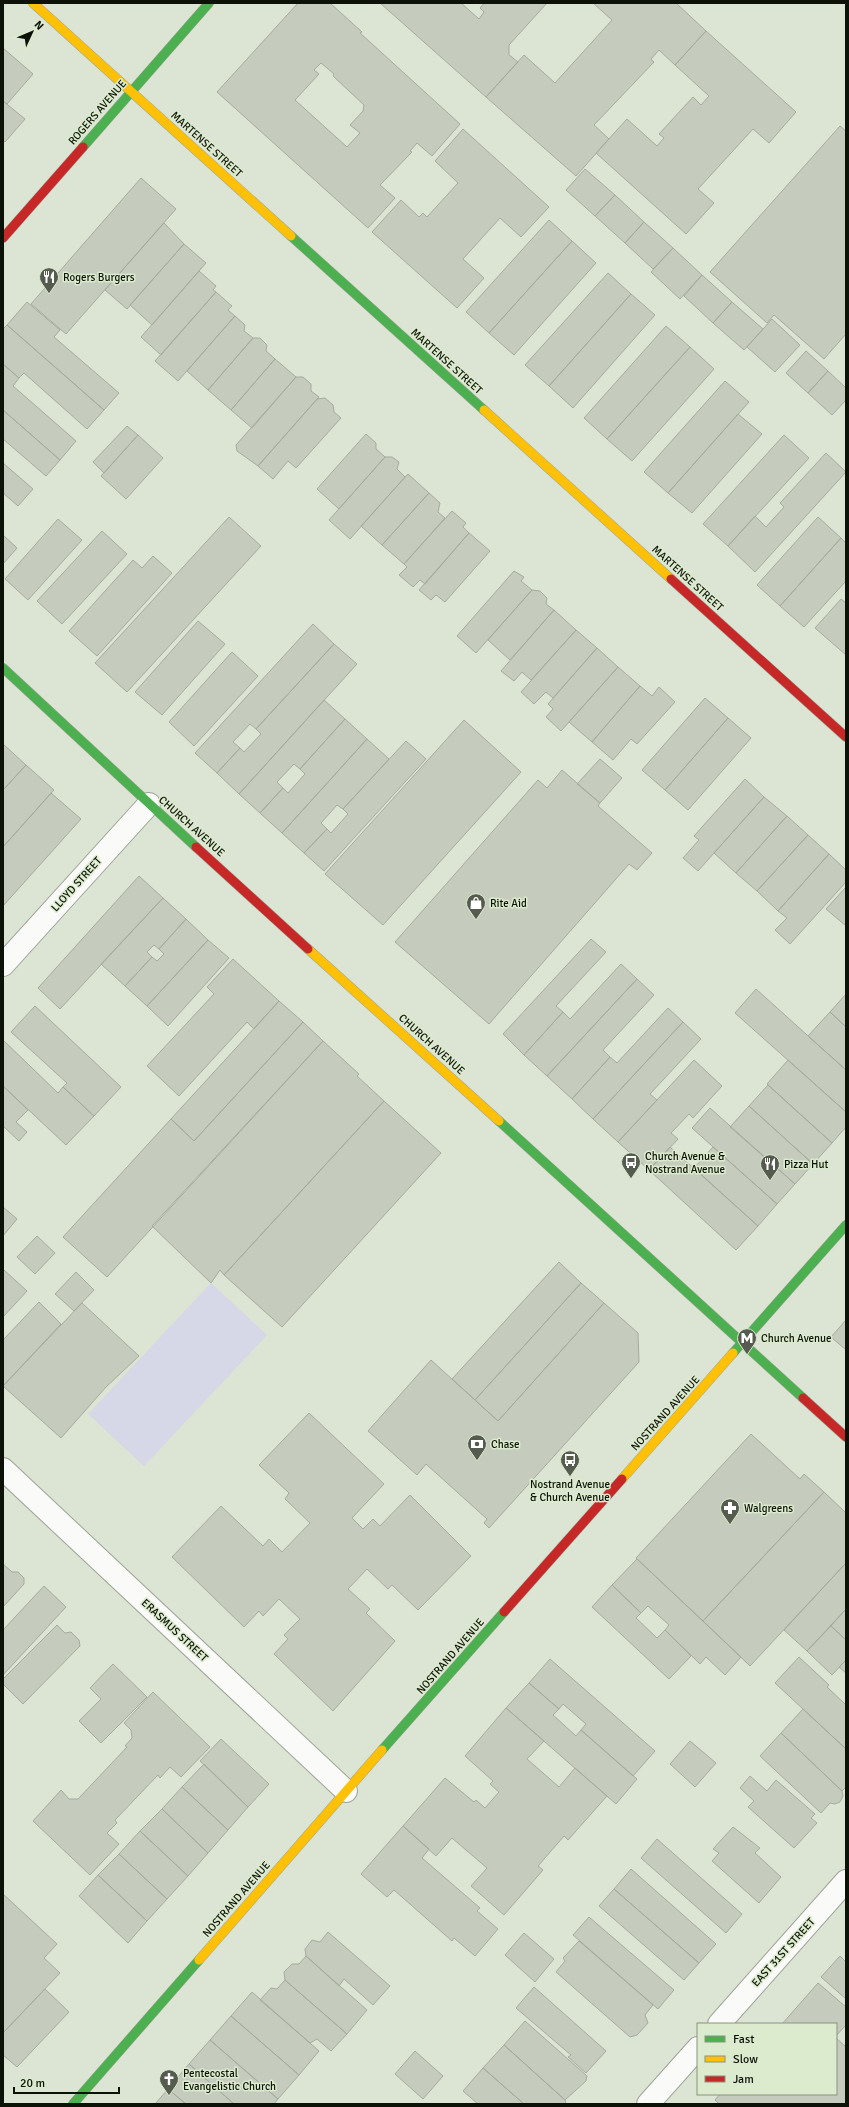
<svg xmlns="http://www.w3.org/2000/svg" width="849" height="2107" viewBox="0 0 849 2107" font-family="Signika,sans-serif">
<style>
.green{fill:#d6d7e7}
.building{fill:#c5ccbe;stroke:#a5ab9e;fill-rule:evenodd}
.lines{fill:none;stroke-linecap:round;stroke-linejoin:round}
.street-casing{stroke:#9ea497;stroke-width:24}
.fast-casing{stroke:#9ea497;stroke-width:10}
.slow-casing{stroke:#9ea497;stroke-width:10}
.jam-casing{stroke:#9ea497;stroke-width:10}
.street{stroke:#fafbf8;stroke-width:22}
.fast{stroke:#4caf50;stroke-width:9}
.slow{stroke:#ffc107;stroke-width:9}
.jam{stroke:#c62828;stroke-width:9}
.labels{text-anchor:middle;stroke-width:3;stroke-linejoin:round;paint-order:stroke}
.street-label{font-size:11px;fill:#0d1208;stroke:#dceacd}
.poi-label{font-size:11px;fill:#0d1208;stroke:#dceacd;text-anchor:start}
</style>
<rect width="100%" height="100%" fill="#dce4d3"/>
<path class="green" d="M211 1283 267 1335 144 1466 88 1414Z"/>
<path class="building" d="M298 3H330L362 32 360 33 460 124 432 156 417 143 410 151 412 152 380 185 395 198 368 228 217 92ZM321 63 334 74 333 76 364 105 363 111 350 125 360 133 347 147 295 100 319 74 314 70Z
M380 3H461L479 19 484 12 480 8 484 3H547L509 45V55L518 62 486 97Z
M593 3H676L706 31 675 65 659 50 651 59 654 62 594 125 609 139 576 176 486 97 524 55 555 83 612 20Z
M706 31 796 112 769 143 753 129 698 189 714 203 686 234 596 153 627 119 657 146 664 138 659 134 693 97 701 105 709 96 675 65Z
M3 48 33 74 7 104 3 101Z
M3 101 25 119 5 142 3 141Z
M840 126 846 131V334L824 359 774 315 767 323 710 272Z
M463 129 549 207 521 237 500 218 463 259 484 278 457 308 372 232 401 200 419 217 423 213 427 217 458 183 435 161Z
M585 169 615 195 595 216 566 190Z
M141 178 176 209 66 334 31 304Z
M615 195 644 222 625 243 595 216Z
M549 220 572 241 489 333 466 312Z
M644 222 673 248 653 269 625 243Z
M164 223 184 244 127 309 105 290Z
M572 241 596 263 514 355 489 333Z
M184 244 206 263 152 325 130 305Z
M673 248 702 275 680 299 651 272Z
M199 271 216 286 213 290 216 292 161 355 141 337Z
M608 273 631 294 549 386 525 365Z
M702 275 732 302 713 323 684 296Z
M216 292 232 306 228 310 235 316 178 381 155 361Z
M631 294 655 315 573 408 549 386Z
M27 302 60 330 54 337 119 393 104 410 7 325Z
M732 302 763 329 744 350 713 323Z
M235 316 245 325 244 331 253 338 208 390 187 371Z
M772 319 800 345 775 372 747 347Z
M7 325 104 410 87 429 24 373 19 378 3 364V329Z
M666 326 690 347 607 439 584 418Z
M253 338H260L267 345 266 351 275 359 231 410 208 390Z
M690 347 714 369 632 461 607 439Z
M806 351 828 371 808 393 786 373Z
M275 359 296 377 252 428 231 410Z
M3 364 19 378 13 386 76 441 60 460 3 410Z
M828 371 846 388V400L832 415 808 393Z
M296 377H303L311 384V391L319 397 258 466 237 451 236 445Z
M725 381 749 402 668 493 644 472Z
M325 398 333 405 334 412 341 418 296 468 288 461 273 479 258 466 317 399Z
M3 410 60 460 46 476 3 439Z
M738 414 762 434 692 513 668 493Z
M127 426 138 435 104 473 93 462Z
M366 434 376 443V449L385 457 339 509 317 489Z
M138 435 163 458 126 499 101 476Z
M784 435 809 458 728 546 703 524Z
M826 453 846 472 755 572 728 546 755 516 766 527 784 507 780 503Z
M385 457H392L399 462 397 469 405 477 350 539 329 520Z
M3 463 33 489 18 506 3 493Z
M408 474 429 493 382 545 361 526Z
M429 493 440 503 438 512 445 518 404 564 382 545Z
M452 511 466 523 463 527 469 533 425 584 420 580 413 587 399 575 407 567 404 564Z
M229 517 261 546 127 692 95 663Z
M818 517 841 538 780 606 757 585Z
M58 519 82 540 28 600 5 579Z
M102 531 127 554 62 624 37 601Z
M469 533 490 551 445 602 436 595 431 600 419 590Z
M3 535 17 548 3 564Z
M841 538 846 543V581L804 627 780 606Z
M153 556 172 573 97 656 69 631 133 560 142 568Z
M514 571 524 577 521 581 532 590 476 653 457 636Z
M532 590 540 591 547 598 546 604 554 610 510 660 488 640Z
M841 599 846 603V655L815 628Z
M554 610 576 630 531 680 522 672 514 681 501 671Z
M198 621 225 644 162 715 135 692Z
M313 624 334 644 256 729 250 724 233 742 240 748 217 773 195 753Z
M576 630 597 648 553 698 546 692 534 704 521 692Z
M334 644 357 664 239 794 217 773 240 748 244 752 261 734 256 729Z
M597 648 618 667 561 731 546 717 553 709 548 704Z
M232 652 258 676 194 746 169 722Z
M618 667 640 686 592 742 569 722Z
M640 686 652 696 659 687 675 702 637 744 631 739 613 760 592 742Z
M705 698 728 718 665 790 642 770Z
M324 700 345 719 300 769 294 764 277 782 283 788 260 813 239 794Z
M728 718 751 738 688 810 665 790Z
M345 719 367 739 282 833 260 813 283 788 288 793 305 774 300 769Z
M464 720 521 772 383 925 325 874Z
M367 739 389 759 343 809 337 805 321 823 327 829 304 853 282 833Z
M406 741 426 759 324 871 304 853 327 829 331 833 348 814 343 809Z
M3 744 26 765 3 790Z
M600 759 622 778 600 803 577 784Z
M26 765 54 790 3 847V790Z
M562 770 600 803 598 806 652 853 637 870 629 864 489 1024 395 942 538 780 547 788Z
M745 779 764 797 698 871 683 858 699 840 694 836Z
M51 793 81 819 3 906V847Z
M764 797 787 816 736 873 714 853Z
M787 816 808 835 757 891 736 873Z
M808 835 829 854 778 911 757 891Z
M829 854 846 870V882L790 944 775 930 787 918 778 911Z
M139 876 163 898 60 1009 38 988Z
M846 887V926L826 909Z
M163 898 186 919 159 949 154 945 147 952 152 957 125 986 101 964Z
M186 919 208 940 147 1006 125 986 152 957 157 961 164 954 159 949Z
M591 939 606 952 556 1006 563 1012 524 1055 503 1034Z
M208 940 229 958 168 1026 147 1006Z
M233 959 279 1001 254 1029 247 1022 179 1096 147 1066 214 994 207 987Z
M621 964 637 979 547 1076 524 1055 563 1012 570 1019Z
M637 979 654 995 603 1050 610 1057 572 1099 547 1076Z
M756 989 846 1070V1112L735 1013Z
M846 994V1027L830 1012Z
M279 1001 303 1022 194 1141 171 1119Z
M35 1006 121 1087 94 1116 63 1087 67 1083 11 1032Z
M668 1008 683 1022 593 1119 572 1099 610 1057 617 1063Z
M830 1012 846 1027V1070L808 1036Z
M303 1022 323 1041 107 1277 63 1237 171 1119 194 1141Z
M683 1022 701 1039 650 1094 657 1100 618 1142 593 1119Z
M3 1040 58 1093 63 1087 94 1116 66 1145 3 1086Z
M323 1041 359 1074 357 1076 384 1101 224 1275 220 1270 211 1283 152 1226Z
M694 1060 722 1086 693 1118 689 1114 671 1133 678 1139 649 1170 618 1142Z
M788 1060 846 1112V1127L832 1143 767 1084Z
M768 1085 832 1143 813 1164 749 1106Z
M3 1086 28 1110 16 1122 27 1132 19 1141 3 1126Z
M384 1101 441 1153 282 1327 224 1275Z
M749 1106 813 1164 795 1184 730 1127Z
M710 1108 795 1184 777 1204 692 1128Z
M670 1147 758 1226 736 1250 649 1170Z
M713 1147 777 1204 758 1226 694 1168Z
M3 1207 17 1219 3 1236Z
M37 1236 55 1253 35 1274 17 1257Z
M559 1262 581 1283 475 1400 452 1379Z
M4 1270 27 1291 3 1317V1271Z
M76 1272 94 1290 74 1311 55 1294Z
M581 1283 604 1303 498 1421 475 1400Z
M39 1302 61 1324 3 1386V1340Z
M82 1303 139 1356 106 1387 61 1438 3 1386Z
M604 1303 638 1333 639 1362 489 1528 484 1523 487 1519 426 1464 417 1475 368 1431 431 1360 498 1421Z
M846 1320V1350L831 1337Z
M309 1413 384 1484 352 1518 363 1529 373 1519 380 1526 410 1495 471 1556 418 1610 392 1585 388 1589 367 1569 348 1589 370 1609 366 1613 395 1641 333 1711 274 1654 288 1639 284 1635 300 1619 279 1599 263 1616 259 1611 244 1627 172 1557 221 1506 263 1546 269 1539 282 1552 310 1523 285 1499 289 1493 259 1465Z
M751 1434 800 1479 804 1474 824 1492 703 1621 636 1558Z
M824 1492 846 1513V1563L750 1666 703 1621Z
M637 1559 741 1657 725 1675 706 1657 700 1664 665 1630 669 1625 648 1606 641 1613 612 1585Z
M846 1563V1609L807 1651 784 1630Z
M3 1564 12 1572H18L24 1578V1584L3 1607Z
M612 1585 641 1613 636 1618 657 1638 665 1630 691 1656 669 1679 592 1607Z
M44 1586 66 1607 3 1675V1630Z
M846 1609V1640L831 1626Z
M57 1625 65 1633 71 1632 79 1640 80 1646 23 1704 3 1684V1679Z
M831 1626 846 1640V1660L832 1675 807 1651Z
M799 1657 829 1685 827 1687 846 1705V1749L775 1683Z
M550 1659 655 1751 633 1776 581 1730 586 1724 563 1704 559 1709 529 1683Z
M846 1660V1673L839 1667Z
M113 1664 147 1697 101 1743 79 1721 101 1699 90 1688Z
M529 1683 559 1709 553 1715 576 1736 581 1730 637 1779 616 1804 506 1708Z
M153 1692 210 1747 181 1777 170 1767 160 1778 158 1775 115 1820 117 1823 107 1833 119 1844 90 1875 33 1821 61 1790 69 1799H78L127 1747 125 1746 132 1738 131 1730 124 1723Z
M506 1708 544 1741 527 1759 559 1787 575 1768 607 1796 568 1840 564 1836 538 1866 543 1870 504 1915 471 1886 487 1868 452 1838 436 1856 403 1826 445 1778 474 1802 476 1800 485 1808 499 1792 490 1784 493 1781 465 1756Z
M803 1709 846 1749V1787L842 1791 781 1733Z
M781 1733 842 1791 843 1796 840 1802 835 1804 830 1803 821 1813 760 1756Z
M221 1739 269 1784 248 1807 200 1761Z
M690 1741 716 1763 695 1787 670 1764Z
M204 1764 248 1807 228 1830 182 1787Z
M750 1776 767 1791 776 1780 815 1814 811 1818 817 1823 794 1848 748 1807 754 1801 740 1788Z
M182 1787 228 1830 208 1853 162 1809Z
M162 1809 208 1853 188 1876 140 1831Z
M403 1826 429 1849 422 1858 480 1908 477 1911 498 1929 475 1956 454 1938 452 1941 394 1890 387 1897 361 1874Z
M733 1827 760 1848 755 1853 781 1877 759 1903 712 1861 719 1853 713 1849Z
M140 1831 188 1876 167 1899 119 1854Z
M657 1839 742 1914 726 1933 641 1858Z
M119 1854 167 1899 147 1921 98 1875Z
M631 1869 716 1944 699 1963 614 1889Z
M98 1875 147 1921 128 1943 79 1896Z
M614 1889 699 1963 684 1980 599 1906Z
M3 1894 57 1944 44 1958 60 1973 3 2033Z
M589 1917 674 1990 658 2009 573 1935Z
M328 1932 390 1986 373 2005 344 1979 339 1986 306 1956 305 1949 312 1940 320 1942Z
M524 1933 554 1959 535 1982 505 1955Z
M579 1941 653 2005 645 2015 648 2023 637 2035 630 2037 556 1972 565 1961 563 1958Z
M306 1956 367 2010 347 2034 285 1980 284 1972 292 1964H299Z
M840 1956 846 1962V1999L821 1977Z
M285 1980 347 2034 331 2051 317 2039 310 2043 260 2000 271 1988 277 1989Z
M818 1983 846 2007V2025L836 2036V2024H782Z
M534 1987 606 2051 586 2073 568 2057 571 2055 516 2008Z
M45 1989 69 2012 17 2067 3 2055V2033Z
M252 1992 319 2051 299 2075 231 2016Z
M231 2016 299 2075 278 2099 210 2040Z
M525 2021 587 2076 586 2081 565 2100 504 2045Z
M836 2038 846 2047V2104H719L715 2100 720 2094H836Z
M210 2040 278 2099 274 2104H234L189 2064Z
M504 2045 565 2100 566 2104H524L483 2068Z
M415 2051 443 2076 423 2099 395 2074Z
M189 2064 234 2104H186L168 2089Z
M483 2068 524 2104H478L463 2091Z
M168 2089 186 2104H155Z"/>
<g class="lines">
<g class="street-casing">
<path id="street" d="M3 965 149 804
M3 1469 346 1791
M719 2024 846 1881
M648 2104 698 2048"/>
</g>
<g class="fast-casing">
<path id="fast" d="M83 147 209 3
M291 236 484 410
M3 668 196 847
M499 1121 803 1398
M733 1353 846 1225
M382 1750 504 1612
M73 2104 199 1960"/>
</g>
<g class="slow-casing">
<path id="slow" d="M33 3 291 236
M484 410 671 579
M308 949 499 1121
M622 1479 733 1353
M199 1960 382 1750"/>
</g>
<g class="jam-casing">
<path id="jam" d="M3 238 83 147
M671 579 846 737
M196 847 308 949
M803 1398 846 1437
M504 1612 622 1479"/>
</g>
<use href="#street" class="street"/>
<use href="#fast" class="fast"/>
<use href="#slow" class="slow"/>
<use href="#jam" class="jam"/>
</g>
<defs>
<g id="restaurant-pin" transform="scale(1)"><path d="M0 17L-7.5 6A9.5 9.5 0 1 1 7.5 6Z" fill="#555c4f" stroke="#dceacd"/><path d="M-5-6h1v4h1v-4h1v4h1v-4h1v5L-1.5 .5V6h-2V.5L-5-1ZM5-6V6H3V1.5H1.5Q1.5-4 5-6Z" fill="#fff"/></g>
<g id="shop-pin" transform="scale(1)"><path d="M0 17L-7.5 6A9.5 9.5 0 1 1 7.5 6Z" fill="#555c4f" stroke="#dceacd"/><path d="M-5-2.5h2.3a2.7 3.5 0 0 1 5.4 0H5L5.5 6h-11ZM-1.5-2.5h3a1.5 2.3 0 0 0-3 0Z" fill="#fff"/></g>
<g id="bus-pin" transform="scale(1)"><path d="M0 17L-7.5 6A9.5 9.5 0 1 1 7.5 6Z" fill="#555c4f" stroke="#dceacd"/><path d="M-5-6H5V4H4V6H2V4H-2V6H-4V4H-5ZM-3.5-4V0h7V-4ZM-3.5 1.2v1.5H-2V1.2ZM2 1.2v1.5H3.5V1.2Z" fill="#fff"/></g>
<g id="metro-pin" transform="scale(1)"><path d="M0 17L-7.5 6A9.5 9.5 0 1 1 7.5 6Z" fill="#555c4f" stroke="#dceacd"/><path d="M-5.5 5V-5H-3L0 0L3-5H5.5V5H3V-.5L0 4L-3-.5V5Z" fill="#fff"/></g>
<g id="bank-pin" transform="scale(1)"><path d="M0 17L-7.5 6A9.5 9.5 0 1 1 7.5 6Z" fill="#555c4f" stroke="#dceacd"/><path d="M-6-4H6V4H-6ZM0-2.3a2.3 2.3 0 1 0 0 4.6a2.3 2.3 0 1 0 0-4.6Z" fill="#fff"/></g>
<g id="pharmacy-pin" transform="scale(1)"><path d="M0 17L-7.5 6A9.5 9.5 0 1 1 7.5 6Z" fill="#555c4f" stroke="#dceacd"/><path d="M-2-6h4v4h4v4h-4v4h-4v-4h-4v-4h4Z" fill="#fff"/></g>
<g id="church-pin" transform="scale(1)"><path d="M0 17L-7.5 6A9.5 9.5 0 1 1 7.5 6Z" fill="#555c4f" stroke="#dceacd"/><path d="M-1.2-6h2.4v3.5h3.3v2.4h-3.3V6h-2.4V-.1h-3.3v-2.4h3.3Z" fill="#fff"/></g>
</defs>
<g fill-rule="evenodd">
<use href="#restaurant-pin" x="49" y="277"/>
<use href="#shop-pin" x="476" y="903"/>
<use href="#bus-pin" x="631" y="1162"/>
<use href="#restaurant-pin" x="770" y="1164"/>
<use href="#metro-pin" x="747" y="1338"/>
<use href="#bank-pin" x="477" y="1444"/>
<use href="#bus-pin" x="570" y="1460"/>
<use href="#pharmacy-pin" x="730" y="1508"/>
<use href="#church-pin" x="169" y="2079"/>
</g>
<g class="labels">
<g class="street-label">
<text transform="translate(97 112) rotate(-49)" y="4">ROGERS AVENUE</text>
<text transform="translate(207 144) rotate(42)" y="4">MARTENSE STREET</text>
<text transform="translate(447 361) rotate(42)" y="4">MARTENSE STREET</text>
<text transform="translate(688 578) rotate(42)" y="4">MARTENSE STREET</text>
<text transform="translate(192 826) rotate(42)" y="4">CHURCH AVENUE</text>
<text transform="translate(76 884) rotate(-48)" y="4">LLOYD STREET</text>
<text transform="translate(432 1044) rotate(42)" y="4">CHURCH AVENUE</text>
<text transform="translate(665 1413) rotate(-48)" y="4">NOSTRAND AVENUE</text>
<text transform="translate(175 1630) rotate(43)" y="4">ERASMUS STREET</text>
<text transform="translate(450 1656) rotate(-49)" y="4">NOSTRAND AVENUE</text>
<text transform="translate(236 1899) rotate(-49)" y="4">NOSTRAND AVENUE</text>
<text transform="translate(783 1952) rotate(-48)" y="4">EAST 31ST STREET</text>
</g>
<g class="poi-label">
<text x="63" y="281">Rogers Burgers</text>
<text x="490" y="907">Rite Aid</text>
<text x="645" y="1160">Church Avenue &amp;<tspan x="645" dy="13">Nostrand Avenue</tspan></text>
<text x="784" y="1168">Pizza Hut</text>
<text x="761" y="1342">Church Avenue</text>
<text x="491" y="1448">Chase</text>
<text x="570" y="1488" text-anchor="middle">Nostrand Avenue<tspan x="570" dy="13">&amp; Church Avenue</tspan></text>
<text x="744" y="1512">Walgreens</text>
<text x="183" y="2077">Pentecostal<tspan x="183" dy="13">Evangelistic Church</tspan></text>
</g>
</g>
<rect width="849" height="2107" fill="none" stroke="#0d1208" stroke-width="8"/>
<rect x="697" y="2023" width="140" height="72" fill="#dceacd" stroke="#89947e"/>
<rect x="705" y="2036" width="20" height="6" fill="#4caf50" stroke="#89947e"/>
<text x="733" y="2043" font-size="12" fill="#0d1208">Fast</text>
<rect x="705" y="2056" width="20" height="6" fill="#ffc107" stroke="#89947e"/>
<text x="733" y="2063" font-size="12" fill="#0d1208">Slow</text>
<rect x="705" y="2076" width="20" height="6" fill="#c62828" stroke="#89947e"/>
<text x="733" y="2083" font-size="12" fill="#0d1208">Jam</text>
<g transform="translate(32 32) rotate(46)" stroke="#dceacd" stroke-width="3" paint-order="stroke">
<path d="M0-3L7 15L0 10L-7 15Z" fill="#0d1208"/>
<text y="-6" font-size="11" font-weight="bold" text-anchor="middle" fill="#0d1208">N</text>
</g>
<path d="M14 2087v6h105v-6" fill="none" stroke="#0d1208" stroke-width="2"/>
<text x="20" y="2087" font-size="12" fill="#0d1208" stroke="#dceacd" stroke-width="3" paint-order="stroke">20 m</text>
</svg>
